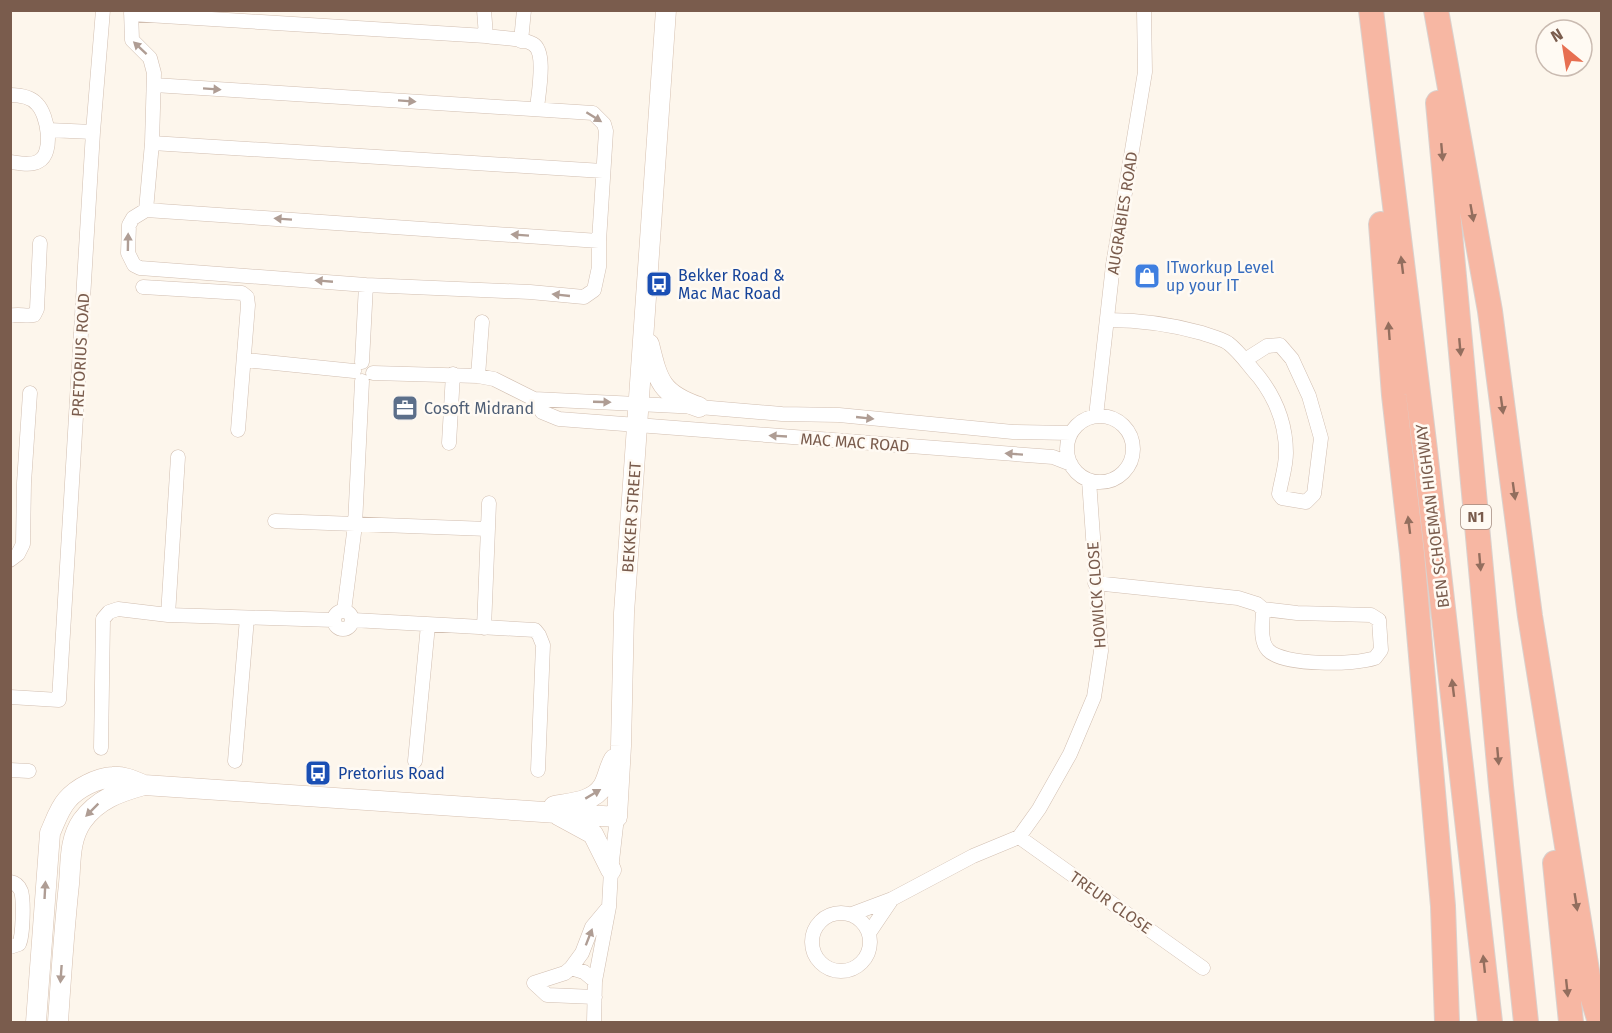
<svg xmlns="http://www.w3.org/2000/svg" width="1612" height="1033" viewBox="0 0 1612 1033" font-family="'Fira Sans',sans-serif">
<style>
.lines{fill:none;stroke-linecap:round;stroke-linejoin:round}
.street-casing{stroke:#d1beb0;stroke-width:15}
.secondary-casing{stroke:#d6c0b0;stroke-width:21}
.highway-casing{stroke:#dad1cd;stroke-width:26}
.street{stroke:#fff;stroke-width:14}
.secondary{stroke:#fff;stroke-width:20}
.highway{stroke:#f7b7a3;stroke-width:24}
.oneway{fill:#af9d94}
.oneway2{fill:#936e5e}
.labels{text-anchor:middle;stroke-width:5;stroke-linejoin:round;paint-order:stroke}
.shield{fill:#fffaf3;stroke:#a28b7f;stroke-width:1.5}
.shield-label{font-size:15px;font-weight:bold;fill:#7a5c4d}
.street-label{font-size:16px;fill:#7a5c4d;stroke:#fffaf3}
.shop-label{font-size:16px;fill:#366cbe;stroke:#fffaf3;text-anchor:start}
.transit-label{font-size:16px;fill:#164399;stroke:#fffaf3;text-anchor:start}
.service-label{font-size:16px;fill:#4e5e75;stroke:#fffaf3;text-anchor:start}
</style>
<rect width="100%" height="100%" fill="#fdf6ec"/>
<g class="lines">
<g class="street-casing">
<path id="street" d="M131 10 132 40 150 58 154 73 152 143 146 210
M484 10 486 36
M131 14 486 36C498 38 523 38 533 44 547 52 538 94 537 109
M521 41 524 10
M154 85 593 113 604 124 606 131 599 241V267L594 290 584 297 530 292 366 285 140 268 134 265 128 253 129 225 133 218 146 210 599 241
M10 95C20 95 31 97 37 104 48 115 54 153 39 161 31 166 19 163 10 162
M48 130 93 132
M152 143 603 171
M143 287 242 293 247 297 248 305 238 430
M10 316C19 313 25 317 34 315L37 309 40 243
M1107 320C1140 320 1170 324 1202 333 1210 336 1220 338 1228 343 1240 352 1249 366 1259 377 1276 399 1286 425 1286 453 1286 467 1281 481 1279 494L1282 498 1306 502 1314 494 1321 438 1309 396 1292 359 1280 345 1267 346 1245 360
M245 360 354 371
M362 362 366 285
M373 373 478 376 494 379 534 399 699 407 782 414 839 415 1013 432 1071 433
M478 376 482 322
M534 399 542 412 559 419 1053 457 1071 464
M1096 416 1113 265 1145 72 1144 10
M1067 449a33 33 0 1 1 66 0a33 33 0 1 1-66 0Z
M449 443 453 374
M275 521 488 529
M10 560 18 554 23 544 24 483 30 393
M1095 583 1238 598 1257 604 1263 609 1297 613 1371 615 1379 620 1381 650 1375 658C1355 665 1283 666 1268 650 1259 640 1263 621 1263 609
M334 620a9 9 0 1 1 18 0a9 9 0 1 1-18 0Z
M344 611 355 525 362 381
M168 615 178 457
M353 620 535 630 539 635 543 645 538 770
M484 628 489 503
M10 697 59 700 93 132 103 10
M101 748 103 619 109 612 118 609 168 615 334 620
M235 761 247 618
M415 761 428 625
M10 770 29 771
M1019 837 1203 968
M10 882C16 883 19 886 21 891 24 900 23 936 19 944L10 947
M812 942a29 29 0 1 1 58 0a29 29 0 1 1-58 0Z
M852 914 892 899 973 856 1019 837 1039 809 1070 754 1094 697 1101 651 1089 480
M869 933 892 899
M571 968 582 953 592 927 607 909
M595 981 584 972 571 968 565 973 534 983 547 995 595 997
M594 1022 595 981 609 907 611 870 617 817"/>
</g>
<g class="secondary-casing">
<path id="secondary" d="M649 344C658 381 661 394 699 407
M554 806C570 803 594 802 603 786 608 778 609 767 614 759
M558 815 593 834 611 870
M36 1022 50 833C55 822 59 809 67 800 77 788 97 778 113 777 124 776 134 781 144 785L617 817 621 746 624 613 666 10
M58 1022C61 976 64 930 69 884 71 862 69 840 82 821 98 799 119 792 144 785"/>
</g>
<g class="highway-casing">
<path id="highway" d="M1371 10 1425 450 1490 1022
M1436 10 1490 311 1530 616 1590 989 1600 1022
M1438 103 1501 786 1526 1022
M1381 224 1394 395 1412 553 1443 906 1447 1022
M1555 863 1571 1022"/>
</g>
<use href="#street" class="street"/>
<use href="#secondary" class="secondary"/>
<use href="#highway" class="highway"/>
</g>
<defs><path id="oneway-solid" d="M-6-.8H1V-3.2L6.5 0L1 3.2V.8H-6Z" transform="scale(1.5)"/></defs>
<g class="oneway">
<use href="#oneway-solid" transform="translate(140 48) rotate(-137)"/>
<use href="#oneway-solid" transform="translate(212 89) rotate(4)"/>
<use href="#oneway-solid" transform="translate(407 101) rotate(4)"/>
<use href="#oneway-solid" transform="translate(594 117) rotate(32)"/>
<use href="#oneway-solid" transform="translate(283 219) rotate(-176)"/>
<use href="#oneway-solid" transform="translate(520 235) rotate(-176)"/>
<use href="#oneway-solid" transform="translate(128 242) rotate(-89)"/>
<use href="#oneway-solid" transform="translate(324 281) rotate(-175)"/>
<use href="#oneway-solid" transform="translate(561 295) rotate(-174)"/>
<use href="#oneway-solid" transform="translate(602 402) rotate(2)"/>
<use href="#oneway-solid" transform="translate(865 418) rotate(6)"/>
<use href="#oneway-solid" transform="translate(778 436) rotate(-177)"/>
<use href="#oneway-solid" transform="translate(1014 454) rotate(-176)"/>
<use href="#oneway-solid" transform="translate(593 794) rotate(-31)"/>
<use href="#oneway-solid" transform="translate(92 810) rotate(135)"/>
<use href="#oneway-solid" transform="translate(45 890) rotate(-87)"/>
<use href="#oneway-solid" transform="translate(589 937) rotate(-69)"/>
<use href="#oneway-solid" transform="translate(61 974) rotate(94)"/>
</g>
<g class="oneway2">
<use href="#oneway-solid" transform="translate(1442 152) rotate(85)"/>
<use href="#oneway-solid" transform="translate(1472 213) rotate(80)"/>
<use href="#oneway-solid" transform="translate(1402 265) rotate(-97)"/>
<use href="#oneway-solid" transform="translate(1389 331) rotate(-94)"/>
<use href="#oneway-solid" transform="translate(1460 347) rotate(85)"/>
<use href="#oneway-solid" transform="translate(1502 405) rotate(82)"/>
<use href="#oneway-solid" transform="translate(1514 491) rotate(82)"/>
<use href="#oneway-solid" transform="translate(1409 525) rotate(-97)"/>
<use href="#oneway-solid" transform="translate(1480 562) rotate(85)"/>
<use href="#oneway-solid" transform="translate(1453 688) rotate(-97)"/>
<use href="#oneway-solid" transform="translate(1498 756) rotate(85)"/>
<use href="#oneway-solid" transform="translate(1576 902) rotate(81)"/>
<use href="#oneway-solid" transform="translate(1484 964) rotate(-96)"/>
<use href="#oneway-solid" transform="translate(1567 988) rotate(84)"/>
</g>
<defs>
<g id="shop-square" transform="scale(1.35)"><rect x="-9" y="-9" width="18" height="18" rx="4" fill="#3f7fe0" stroke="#fffaf3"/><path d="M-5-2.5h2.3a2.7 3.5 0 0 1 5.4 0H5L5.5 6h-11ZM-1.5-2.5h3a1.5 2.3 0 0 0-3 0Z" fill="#fff"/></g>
<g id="bus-square" transform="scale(1.35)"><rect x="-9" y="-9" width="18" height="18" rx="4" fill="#1a4fb4" stroke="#fffaf3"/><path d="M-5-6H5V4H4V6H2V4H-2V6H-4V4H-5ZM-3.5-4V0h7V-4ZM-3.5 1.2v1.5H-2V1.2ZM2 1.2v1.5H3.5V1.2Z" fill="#fff"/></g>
<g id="office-square" transform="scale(1.35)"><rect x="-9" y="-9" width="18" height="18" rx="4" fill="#5c6f8a" stroke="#fffaf3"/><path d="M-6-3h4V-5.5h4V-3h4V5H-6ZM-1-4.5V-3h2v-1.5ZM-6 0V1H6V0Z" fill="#fff"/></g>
</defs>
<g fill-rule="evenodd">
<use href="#shop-square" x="1147" y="276"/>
<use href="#bus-square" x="659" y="284"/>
<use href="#office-square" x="405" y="408"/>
<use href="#bus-square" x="318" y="773"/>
</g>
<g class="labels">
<rect class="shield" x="1461" y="505" width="30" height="24" rx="4.5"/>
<g class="shield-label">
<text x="1476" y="522">N1</text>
</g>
<g class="street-label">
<text transform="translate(1122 213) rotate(-81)" y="6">AUGRABIES ROAD</text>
<text transform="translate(80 355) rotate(-87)" y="6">PRETORIUS ROAD</text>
<text transform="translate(855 442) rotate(4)" y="6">MAC MAC ROAD</text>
<text transform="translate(1432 516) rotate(-97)" y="6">BEN SCHOEMAN HIGHWAY</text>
<text transform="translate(631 517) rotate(-86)" y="6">BEKKER STREET</text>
<text transform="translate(1096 595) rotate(-94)" y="6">HOWICK CLOSE</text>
<text transform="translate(1111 902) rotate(35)" y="6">TREUR CLOSE</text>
</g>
<g class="shop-label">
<text x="1166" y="273">ITworkup Level<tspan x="1166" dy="18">up your IT</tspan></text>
</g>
<g class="transit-label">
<text x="678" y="281">Bekker Road &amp;<tspan x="678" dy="18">Mac Mac Road</tspan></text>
<text x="338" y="779">Pretorius Road</text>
</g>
<g class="service-label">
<text x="424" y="414">Cosoft Midrand</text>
</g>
</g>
<rect width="1612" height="1033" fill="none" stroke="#7a5c4d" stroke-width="24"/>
<g transform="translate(1564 48) rotate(330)"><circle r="28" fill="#fffaf3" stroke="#cabbb1" stroke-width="1.5"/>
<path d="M0-4.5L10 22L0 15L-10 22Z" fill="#e76f51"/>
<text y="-9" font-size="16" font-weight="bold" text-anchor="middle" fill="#7a5c4d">N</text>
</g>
</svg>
